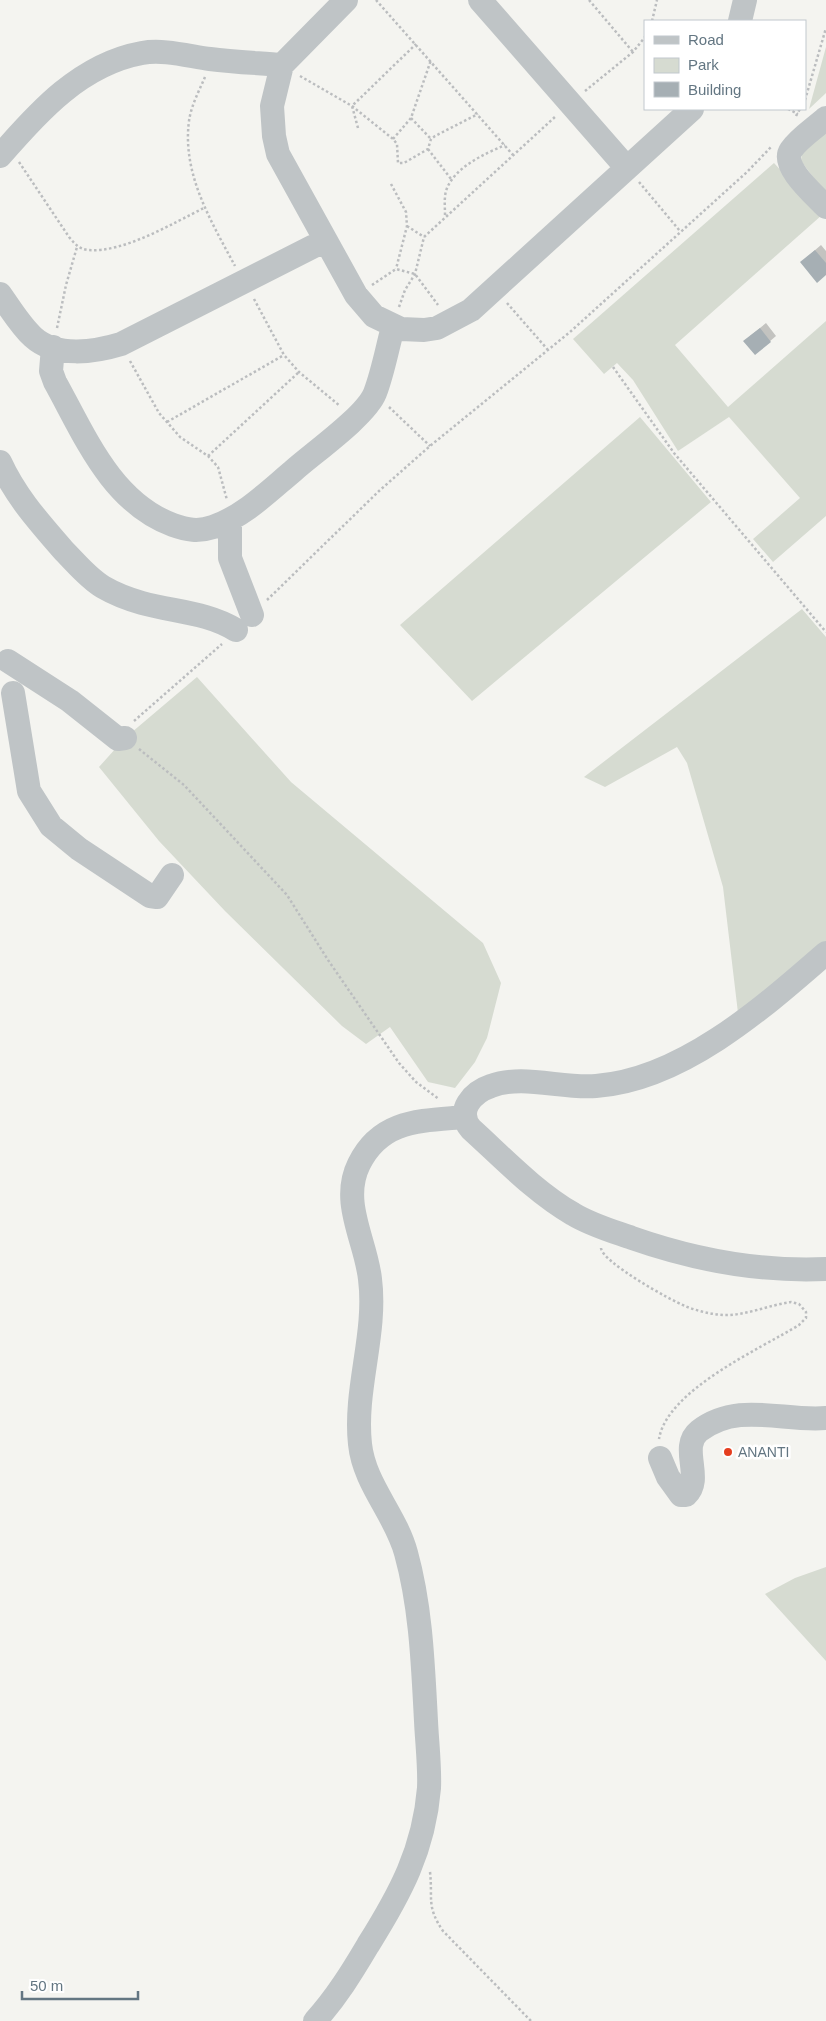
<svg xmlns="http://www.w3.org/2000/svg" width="826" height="2021" viewBox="0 0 826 2021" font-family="Helvetica,sans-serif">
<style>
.green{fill:#d6dbd1}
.shadow{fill:#0003}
.building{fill:#a6afb4}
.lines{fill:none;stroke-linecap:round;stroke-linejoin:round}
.path{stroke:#bbbdbf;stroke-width:2.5;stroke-dasharray:2.5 2.5;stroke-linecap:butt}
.minor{stroke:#bfc4c6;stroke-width:24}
.poi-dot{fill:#e53e1f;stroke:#fff;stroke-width:2}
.labels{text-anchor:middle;stroke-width:5;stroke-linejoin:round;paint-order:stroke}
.poi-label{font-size:14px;fill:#637682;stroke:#fff;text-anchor:start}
</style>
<rect width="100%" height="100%" fill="#f4f4f0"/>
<path class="green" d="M826 47V93L809 109Z
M826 130V194L801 161 802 150Z
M774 163 822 215 675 345 728 407 826 321V516L773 562 753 539 800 498 729 417 678 451 633 380 617 363 604 374 573 339Z
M640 417 711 502 472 701 400 625Z
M802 609 826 637V943L738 1013 723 887 687 763 677 747 605 787 584 777Z
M197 677 291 782 483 943 501 983 487 1038 475 1062 455 1088 428 1082 390 1027 366 1044 342 1026 225 911 159 841 99 767 125 738Z
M826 1567V1661L765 1594 795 1578Z"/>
<path class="shadow" d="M821 245 826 251V274L807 257Z
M766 323 776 336 755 354 750 336Z"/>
<path class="building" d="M815 250 826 263V275L817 283 800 262Z
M760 328 771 342 755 355 743 341Z"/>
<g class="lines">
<path class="path" d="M376 0 513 155
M589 0 633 52
M652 21 657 0
M300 76 352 106 393 139 397 144 398 163H404L428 149 431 139 435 136 478 114
M205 77C199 91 191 106 189 121 182 174 211 221 235 266
M585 91 633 52 645 37
M805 100 826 28
M788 109 798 114
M796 116 800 109
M411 118 431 139
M358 128 352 106 416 44
M393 139 411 118 431 60
M428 149 451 179
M19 162 69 237C75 244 79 249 88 250 124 253 173 223 204 208
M639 182 680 231
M391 184 406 212 407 226 396 269
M445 215C445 207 444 198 446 191 453 168 484 154 505 145
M407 226 424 237
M372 285 396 269 415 274 438 305
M254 299 284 355 299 372 340 406
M507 303 548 350
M399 307 405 290 415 274 424 237 556 116
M57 328 66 285 77 247
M130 361 159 413 180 437 208 456 218 467 227 500
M613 367 674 453 826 632
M389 407 430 446
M167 422 284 355
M208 456 299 372
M267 600 379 491 430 446 570 332 747 172 772 146
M134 721 222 644
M139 749 184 785 287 895 328 960 399 1063 416 1082 439 1099
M601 1248C602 1262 670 1300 685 1306 697 1311 710 1314 723 1315 745 1316 769 1305 791 1302L799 1304 806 1312V1318L799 1325C760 1349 667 1390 659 1439
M430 1872C433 1899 426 1906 443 1931L531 2021"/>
<path class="minor" d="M346 0 282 65 272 106 274 136 278 154 356 295 374 316 401 329 424 330 437 328 471 310 692 109
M480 0 626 167
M740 21 745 0
M826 118C815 128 799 138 791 150 780 166 816 196 826 207
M0 156C38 112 81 64 142 53 163 49 188 56 210 59 234 62 258 63 282 65
M0 294C10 308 20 325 33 337 56 358 95 352 121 344L324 241
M53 347 51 371 55 382C85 436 111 502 173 525 187 530 198 532 213 527 244 516 268 492 293 471 313 453 366 416 375 393 383 372 387 349 393 327
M0 462C16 497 39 522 64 551 76 563 88 578 103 587 115 594 128 599 142 603 174 612 207 612 236 630
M230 520V558L252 615
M8 661 70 701 118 739 125 738
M13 693 29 791 51 826 79 849 150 896 157 897 172 875
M826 953C764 1007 682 1080 596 1086 562 1089 523 1074 491 1086 473 1092 455 1111 471 1129 503 1158 535 1192 573 1214 591 1225 612 1231 632 1238 695 1260 759 1272 826 1269
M660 1458 668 1477 681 1495H686C704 1479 679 1447 699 1431 738 1401 783 1422 826 1418
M315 2021C336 1998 352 1972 368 1945 400 1894 424 1850 429 1788 430 1767 427 1743 426 1721 423 1665 421 1607 406 1553 396 1515 364 1484 360 1444 354 1389 377 1334 370 1279 366 1241 340 1202 359 1164 381 1119 421 1121 465 1117"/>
</g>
<circle class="poi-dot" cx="728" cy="1452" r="5"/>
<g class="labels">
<g class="poi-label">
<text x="738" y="1457">ΑΝΑΝΤΙ</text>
</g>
</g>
<rect x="644" y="20" width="162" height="90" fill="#ffffff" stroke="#c1c8cd"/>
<rect x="654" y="36" width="25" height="8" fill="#bfc4c6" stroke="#c1c8cd"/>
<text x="688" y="45" font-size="15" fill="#637682">Road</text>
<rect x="654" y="58" width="25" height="15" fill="#d6dbd1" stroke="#c1c8cd"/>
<text x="688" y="70" font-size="15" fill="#637682">Park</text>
<rect x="654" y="82" width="25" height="15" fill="#a6afb4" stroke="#c1c8cd"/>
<text x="688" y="95" font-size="15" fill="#637682">Building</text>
<path d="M22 1991v8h116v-8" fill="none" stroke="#637682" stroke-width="2.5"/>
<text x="30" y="1991" font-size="15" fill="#637682" stroke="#ffffff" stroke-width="4" paint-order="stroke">50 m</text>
</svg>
